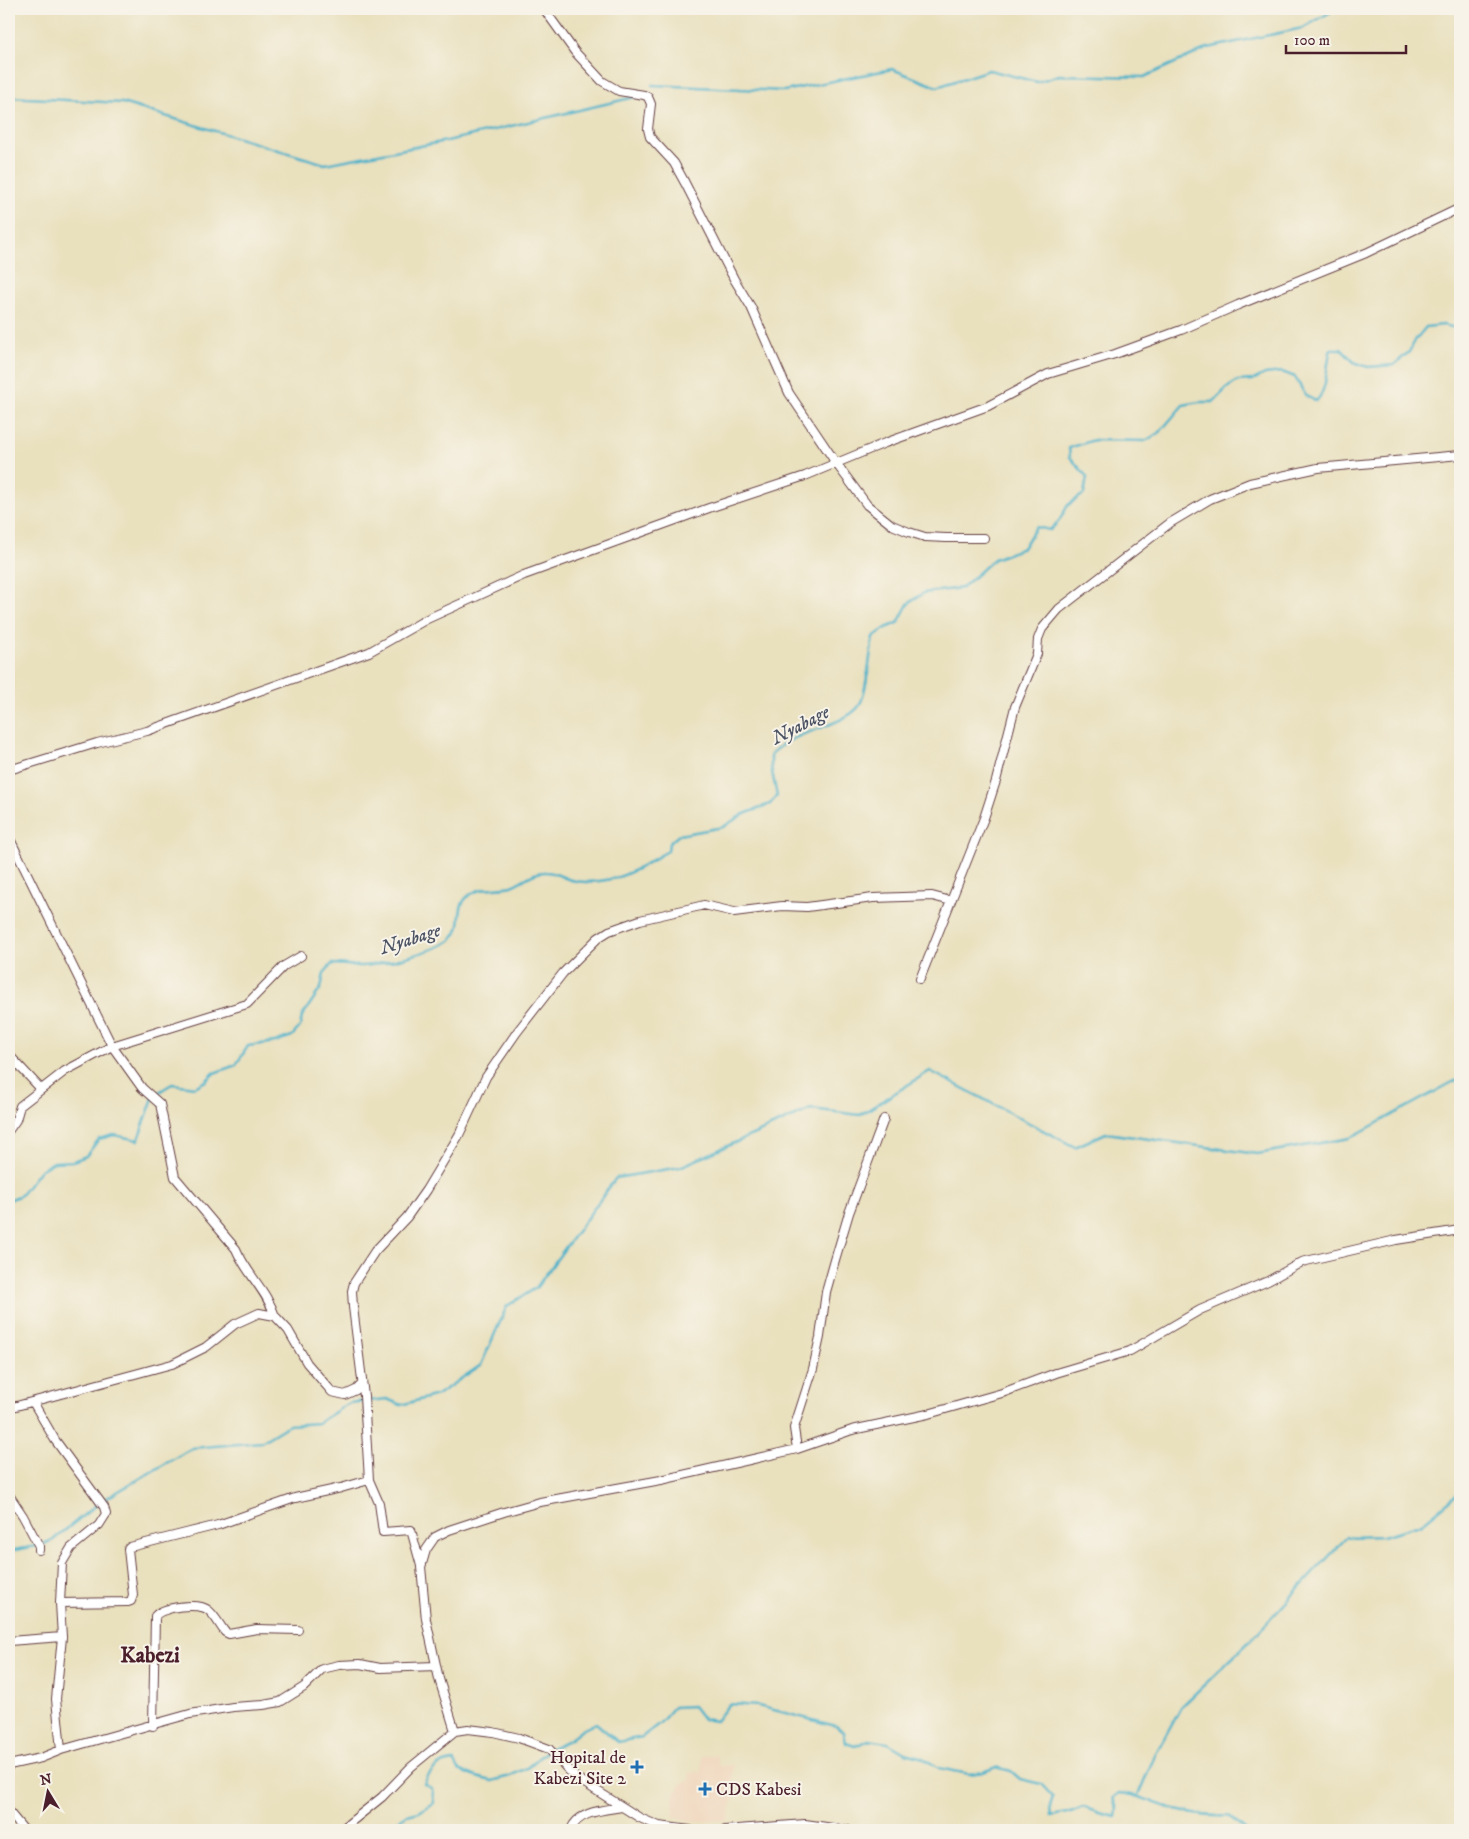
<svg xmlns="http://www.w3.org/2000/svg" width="1469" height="1839" viewBox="0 0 1469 1839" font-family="'IM FELL DW Pica',serif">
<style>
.built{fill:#f0d6bc}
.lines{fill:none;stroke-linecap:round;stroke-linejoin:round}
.stream{stroke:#4cb2cb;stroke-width:2.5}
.street-casing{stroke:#623c41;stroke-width:10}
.street{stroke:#fff;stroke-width:8}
.poi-dot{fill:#1f6fb2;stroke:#f7f3e8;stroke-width:2}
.labels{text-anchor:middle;stroke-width:4;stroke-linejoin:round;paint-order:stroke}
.poi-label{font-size:18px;fill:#4a1f2b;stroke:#f7f3e8;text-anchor:end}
.water-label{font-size:19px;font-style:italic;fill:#4b5263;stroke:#f7f3e8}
.district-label{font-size:22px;font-weight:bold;fill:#4a1f2b;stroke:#f7f3e8}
</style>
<rect width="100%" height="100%" fill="#f7f3e8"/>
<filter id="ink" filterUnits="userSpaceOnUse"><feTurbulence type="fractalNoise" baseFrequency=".02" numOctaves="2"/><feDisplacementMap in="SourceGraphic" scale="10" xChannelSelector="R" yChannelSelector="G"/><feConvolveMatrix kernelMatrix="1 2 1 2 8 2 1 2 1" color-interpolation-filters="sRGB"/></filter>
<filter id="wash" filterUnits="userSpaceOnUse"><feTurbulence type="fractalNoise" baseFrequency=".0096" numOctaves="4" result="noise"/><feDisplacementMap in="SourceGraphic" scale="20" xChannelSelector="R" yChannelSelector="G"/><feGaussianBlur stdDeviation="1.12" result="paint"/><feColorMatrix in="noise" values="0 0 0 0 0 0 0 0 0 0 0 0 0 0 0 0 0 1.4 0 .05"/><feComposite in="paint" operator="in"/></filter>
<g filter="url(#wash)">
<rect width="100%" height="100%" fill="#e9e0bd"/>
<path class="built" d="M717 1755 719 1766 734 1765 732 1778 734 1797 727 1820 695 1822 674 1817 673 1797 683 1782 690 1781 689 1773 702 1772V1756Z"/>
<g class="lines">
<path class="stream" d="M652 85 784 91 892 69 937 87 989 70 1037 82 1059 75 1144 77 1208 48 1303 28 1336 9
M9 97 122 103 325 164 447 141 635 97
M9 1200 21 1195 40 1170 54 1162 73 1161 86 1156 99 1139 114 1135 138 1140 153 1098 162 1090 172 1084 195 1087 206 1081 214 1073 236 1065 248 1046 275 1042 292 1036 300 1027 302 1016 321 988 324 973 332 964C342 964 352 966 362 966 379 965 442 950 453 938 467 923 450 902 477 891 489 886 502 889 511 886 522 882 534 871 546 872 555 872 563 878 571 880 582 883 595 882 606 880 628 877 648 862 668 851L669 843 679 835 723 827 742 815 770 804 777 796 771 767V754C779 747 787 741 797 737 812 730 850 720 859 706 867 693 870 653 873 637L886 628 898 623 908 604 923 593 962 588 994 559 1023 548 1036 527 1050 530 1059 521 1068 505 1084 494 1087 477 1070 457 1069 448 1094 440 1145 441 1159 433 1183 405 1199 402H1213L1227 388 1238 381 1253 380 1265 374 1282 372 1295 377 1306 396 1316 401C1328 391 1326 364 1331 349H1341L1354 362 1368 367 1394 365 1409 352 1416 339 1426 327 1443 325 1460 329
M41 1545 53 1540 100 1502 192 1448 261 1442 289 1425 318 1423 349 1403 387 1399 401 1405 437 1395 481 1365 507 1306 536 1288 616 1178 680 1167 811 1109 860 1115 930 1071 1075 1147 1106 1133 1257 1154 1350 1138 1460 1078
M9 1551 36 1546
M1138 1795 1156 1753 1181 1707 1249 1642 1347 1537 1383 1536 1420 1525 1460 1492
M385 1830 390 1825 407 1815 419 1812 434 1803 432 1789 424 1784C431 1769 438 1763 454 1761L459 1770 473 1776 492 1781 510 1776 527 1768 549 1749 569 1740 582 1730 596 1723 618 1742 642 1737 660 1723 674 1707 693 1706 703 1719 716 1721 729 1704 758 1706 836 1726 844 1732 846 1743 855 1746 869 1740 888 1743 905 1753 921 1757 939 1768 969 1774 983 1772 996 1767 1011 1771 1020 1779 1041 1784 1053 1797 1050 1806 1051 1816 1068 1813 1083 1807 1099 1813 1116 1817 1117 1809 1113 1798 1119 1793C1137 1794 1151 1802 1167 1807 1187 1814 1208 1817 1229 1816L1246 1830"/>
</g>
</g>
<g filter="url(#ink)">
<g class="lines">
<g class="street-casing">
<path id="street" d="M544 9 575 52 602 81 619 91 644 95 648 97 651 104 648 129 650 137 674 163 685 183 734 279 751 307 789 393 836 463 867 505 892 525 909 532 925 537 946 538H984
M9 770 97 743 147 731 369 652 427 619 524 575 709 508 805 476 885 443 988 406 1048 374 1115 354 1181 330 1238 305 1366 253 1460 208
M9 837 112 1046 142 1088 160 1104 175 1177 236 1249C246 1273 267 1291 275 1316
M920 979 984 818 996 781 1015 707 1037 654 1038 639 1042 629 1059 609 1170 523 1210 499 1250 483 1318 468 1460 455
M9 1055 41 1089
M9 1130 16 1120 20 1106 65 1071 112 1046 247 1004 284 966 301 956
M33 1402 55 1440 104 1507 106 1514 99 1525 71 1548 62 1563 60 1603 62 1637 56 1699 61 1750
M9 1408 172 1364 206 1347 235 1324 259 1313 275 1316 288 1330 307 1363 325 1384 332 1392 345 1395 356 1390 362 1384
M797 1449 794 1428 813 1369 820 1337 826 1292 835 1260 849 1213 884 1119
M9 1495 23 1516 39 1546V1550
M421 1566 411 1530 383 1532 379 1503 369 1480 364 1396 353 1307 352 1291 354 1283 375 1251 407 1217 426 1190 459 1135 486 1077 517 1032 563 973 598 938 609 931 640 920 696 907 704 905 734 912 782 906 807 907 873 898 932 896 951 901
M60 1603 128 1602 131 1601 133 1595 128 1549 130 1547 218 1525 295 1498 341 1488 369 1480
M9 1641 62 1637
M153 1726 155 1616C162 1607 199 1602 208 1610 215 1615 220 1626 225 1632L229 1634 257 1629 298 1630
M455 1731 439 1679 426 1619 421 1567 426 1550 435 1537 449 1530 504 1512 540 1502 661 1480 749 1460 797 1449 852 1430 928 1414 1002 1393 1056 1373 1130 1351 1200 1310 1268 1281 1302 1262 1396 1240 1460 1230
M9 1765 41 1758 61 1750 190 1714 233 1707 263 1705 280 1702 304 1687 322 1669 339 1665 360 1664 380 1668 436 1666
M9 1812 24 1830
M341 1830 382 1797 411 1767 455 1731 468 1729 493 1732 519 1738 549 1749 575 1777 640 1818 659 1826 690 1830
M571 1830C577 1811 605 1810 622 1807
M725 1830 805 1824 848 1830"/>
</g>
<use href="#street" class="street"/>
</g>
</g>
<g class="poi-dot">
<path d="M634.5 1759.5h5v5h5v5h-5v5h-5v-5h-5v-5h5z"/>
<path d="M702.5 1781.5h5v5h5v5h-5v5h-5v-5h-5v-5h5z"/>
</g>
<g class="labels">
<g class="poi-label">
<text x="626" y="1763">Hopital de<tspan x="626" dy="21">Kabezi Site 2</tspan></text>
<text x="716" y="1795" text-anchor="start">CDS Kabesi</text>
</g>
<g class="water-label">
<text transform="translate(800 724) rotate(-28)" y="7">Nyabage</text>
<text transform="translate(410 938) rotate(-18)" y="7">Nyabage</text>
</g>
<g class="district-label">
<text x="150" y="1662">Kabezi</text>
</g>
</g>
<rect width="1469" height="1839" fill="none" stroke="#f7f3e8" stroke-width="30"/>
<g transform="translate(48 1792) rotate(350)" stroke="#f7f3e8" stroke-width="4" paint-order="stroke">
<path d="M0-4L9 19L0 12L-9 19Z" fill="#4a1f2b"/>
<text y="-8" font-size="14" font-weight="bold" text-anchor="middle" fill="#4a1f2b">N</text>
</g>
<path d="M1286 45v8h120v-8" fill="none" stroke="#4a1f2b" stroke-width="2.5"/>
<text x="1294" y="45" font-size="15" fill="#4a1f2b" stroke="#f7f3e8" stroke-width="4" paint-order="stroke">100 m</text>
</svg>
